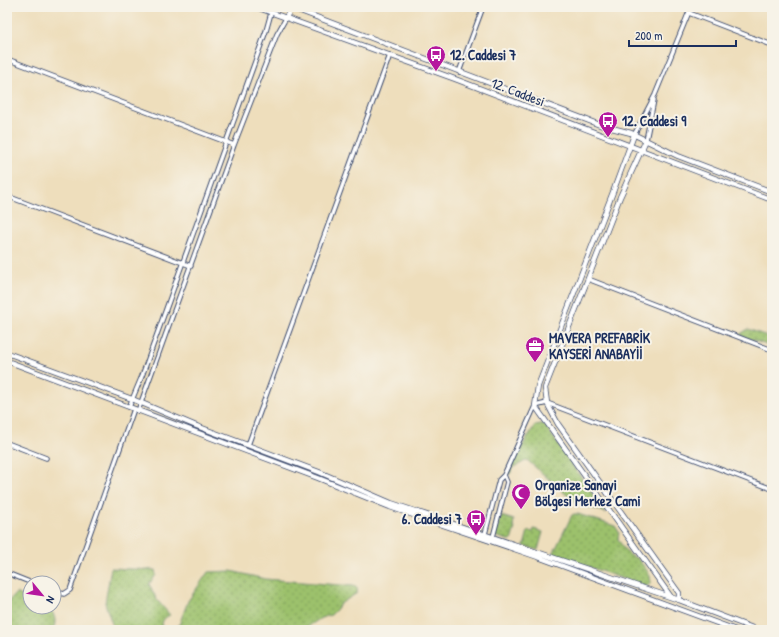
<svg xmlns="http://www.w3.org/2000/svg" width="779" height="637" viewBox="0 0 779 637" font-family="'Patrick Hand',sans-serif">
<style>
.grass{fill:url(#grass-dots);stroke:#5c7865}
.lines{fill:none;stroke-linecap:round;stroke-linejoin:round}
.minor-casing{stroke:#3b496c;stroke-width:5.5}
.tertiary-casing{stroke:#3b496c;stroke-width:6}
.minor{stroke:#fff;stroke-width:3.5}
.tertiary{stroke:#fff;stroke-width:4.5}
.labels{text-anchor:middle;stroke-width:4;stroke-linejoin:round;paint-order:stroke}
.poi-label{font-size:14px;font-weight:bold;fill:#1b2f5e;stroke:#f7f3e8;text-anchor:start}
.street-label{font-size:14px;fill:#1b2f5e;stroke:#f7f3e8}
</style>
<defs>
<pattern id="grass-dots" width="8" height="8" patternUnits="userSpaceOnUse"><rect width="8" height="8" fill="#9cc16c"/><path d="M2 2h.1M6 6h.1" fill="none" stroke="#7e9d5c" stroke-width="1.8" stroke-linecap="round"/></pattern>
</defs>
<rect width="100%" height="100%" fill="#f7f3e8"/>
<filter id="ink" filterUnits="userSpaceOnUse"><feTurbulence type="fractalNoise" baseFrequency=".025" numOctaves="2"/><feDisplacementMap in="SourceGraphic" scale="8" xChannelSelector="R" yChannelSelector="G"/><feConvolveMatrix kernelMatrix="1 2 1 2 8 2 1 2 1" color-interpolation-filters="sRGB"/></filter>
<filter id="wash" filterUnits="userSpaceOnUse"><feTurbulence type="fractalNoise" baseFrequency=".012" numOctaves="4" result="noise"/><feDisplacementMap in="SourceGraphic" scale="16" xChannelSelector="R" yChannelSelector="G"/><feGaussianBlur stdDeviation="0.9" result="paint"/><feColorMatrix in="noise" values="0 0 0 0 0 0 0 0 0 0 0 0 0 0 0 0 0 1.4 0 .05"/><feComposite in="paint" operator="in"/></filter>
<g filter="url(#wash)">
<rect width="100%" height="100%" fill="#eedebc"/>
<path class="grass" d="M748 329 772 338V347L739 335Z
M540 424H544L606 513 576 503 527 460 513 468 510 474H508L507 471 535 425Z
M574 514H578L615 526 619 532 618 539C623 547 627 556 637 558 643 566 658 579 646 587L553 554 572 515Z
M501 516 514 520 513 527 515 528 511 541 495 536Z
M534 529 543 532 538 550 524 546 528 531 533 532Z
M111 568 155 570 156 575 149 584 157 600 170 615C163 618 160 623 164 630H114L105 603Z
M231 571 265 579 353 586C357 587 358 589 357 593L340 604 336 610 331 615 321 618 303 630H177L188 601 208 572Z
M16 593 30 599V607H48C55 614 57 621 53 630H7V603Z"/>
</g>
<g filter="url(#ink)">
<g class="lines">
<g class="minor-casing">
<path id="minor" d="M689 13 772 45
M7 59 234 145
M459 72 483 7
M634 135 655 95 691 7
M646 140 654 100
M7 196 191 266
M588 279 772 350
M129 407 142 376 266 31 271 13
M138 411 234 145 277 34 286 18
M7 443 46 458
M248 445 390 55
M485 534 499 480 504 475 535 406 547 403 772 489
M493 537 507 482 504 475
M7 573 32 583
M54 591 64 594 70 590 134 409"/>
</g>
<g class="tertiary-casing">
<path id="tertiary" d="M256 7 455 79 772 200
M290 7 600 125 631 133 678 156 772 192
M286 18 291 7
M634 135 613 192 538 386 535 406 671 597
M646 140 620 197 545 388 547 403 558 424 679 593V600
M7 353 132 399 194 425 319 472 391 503 679 600 758 630
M7 361 318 478 390 507 538 557 736 630"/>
</g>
<use href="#minor" class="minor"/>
<use href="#tertiary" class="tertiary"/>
</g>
</g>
<defs>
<g id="bus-pin" transform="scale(1)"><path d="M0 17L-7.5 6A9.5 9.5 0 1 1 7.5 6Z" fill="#b5179e" stroke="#f7f3e8"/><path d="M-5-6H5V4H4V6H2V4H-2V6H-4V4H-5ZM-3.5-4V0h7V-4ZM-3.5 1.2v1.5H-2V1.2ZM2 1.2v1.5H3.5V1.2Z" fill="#fff"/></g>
<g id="office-pin" transform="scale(1)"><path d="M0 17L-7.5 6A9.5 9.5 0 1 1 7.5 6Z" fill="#b5179e" stroke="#f7f3e8"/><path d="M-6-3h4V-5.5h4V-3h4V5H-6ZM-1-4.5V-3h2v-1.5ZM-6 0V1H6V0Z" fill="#fff"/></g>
<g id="mosque-pin" transform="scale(1)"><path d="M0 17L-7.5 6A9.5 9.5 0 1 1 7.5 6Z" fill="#b5179e" stroke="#f7f3e8"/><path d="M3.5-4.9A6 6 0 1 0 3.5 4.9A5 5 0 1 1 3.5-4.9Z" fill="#fff"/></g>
</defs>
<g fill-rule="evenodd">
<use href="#bus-pin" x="436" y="55"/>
<use href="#bus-pin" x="608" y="121"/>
<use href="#office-pin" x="535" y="346"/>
<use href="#mosque-pin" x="521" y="493"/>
<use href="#bus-pin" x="476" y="519"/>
</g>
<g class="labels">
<g class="poi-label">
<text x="450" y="60">12. Caddesi 7</text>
<text x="622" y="126">12. Caddesi 9</text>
<text x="549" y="343">MAVERA PREFABRİK<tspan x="549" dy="16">KAYSERİ ANABAYİİ</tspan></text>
<text x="535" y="490">Organize Sanayi<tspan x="535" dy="16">Bölgesi Merkez Cami</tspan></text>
<text x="462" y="524" text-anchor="end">6. Caddesi 7</text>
</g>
<g class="street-label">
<text transform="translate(518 92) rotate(21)" y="5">12. Caddesi</text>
</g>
</g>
<rect width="779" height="637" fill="none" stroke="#f7f3e8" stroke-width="24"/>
<g transform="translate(42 595) rotate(119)"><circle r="19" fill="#f7f3e8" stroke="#9fa5b1"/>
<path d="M0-3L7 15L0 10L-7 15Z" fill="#b5179e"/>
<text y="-6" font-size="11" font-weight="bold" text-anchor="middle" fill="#1b2f5e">N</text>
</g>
<path d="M629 40v6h107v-6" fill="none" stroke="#1b2f5e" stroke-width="2"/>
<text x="635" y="40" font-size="12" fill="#1b2f5e" stroke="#f7f3e8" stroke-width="3" paint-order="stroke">200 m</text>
</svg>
